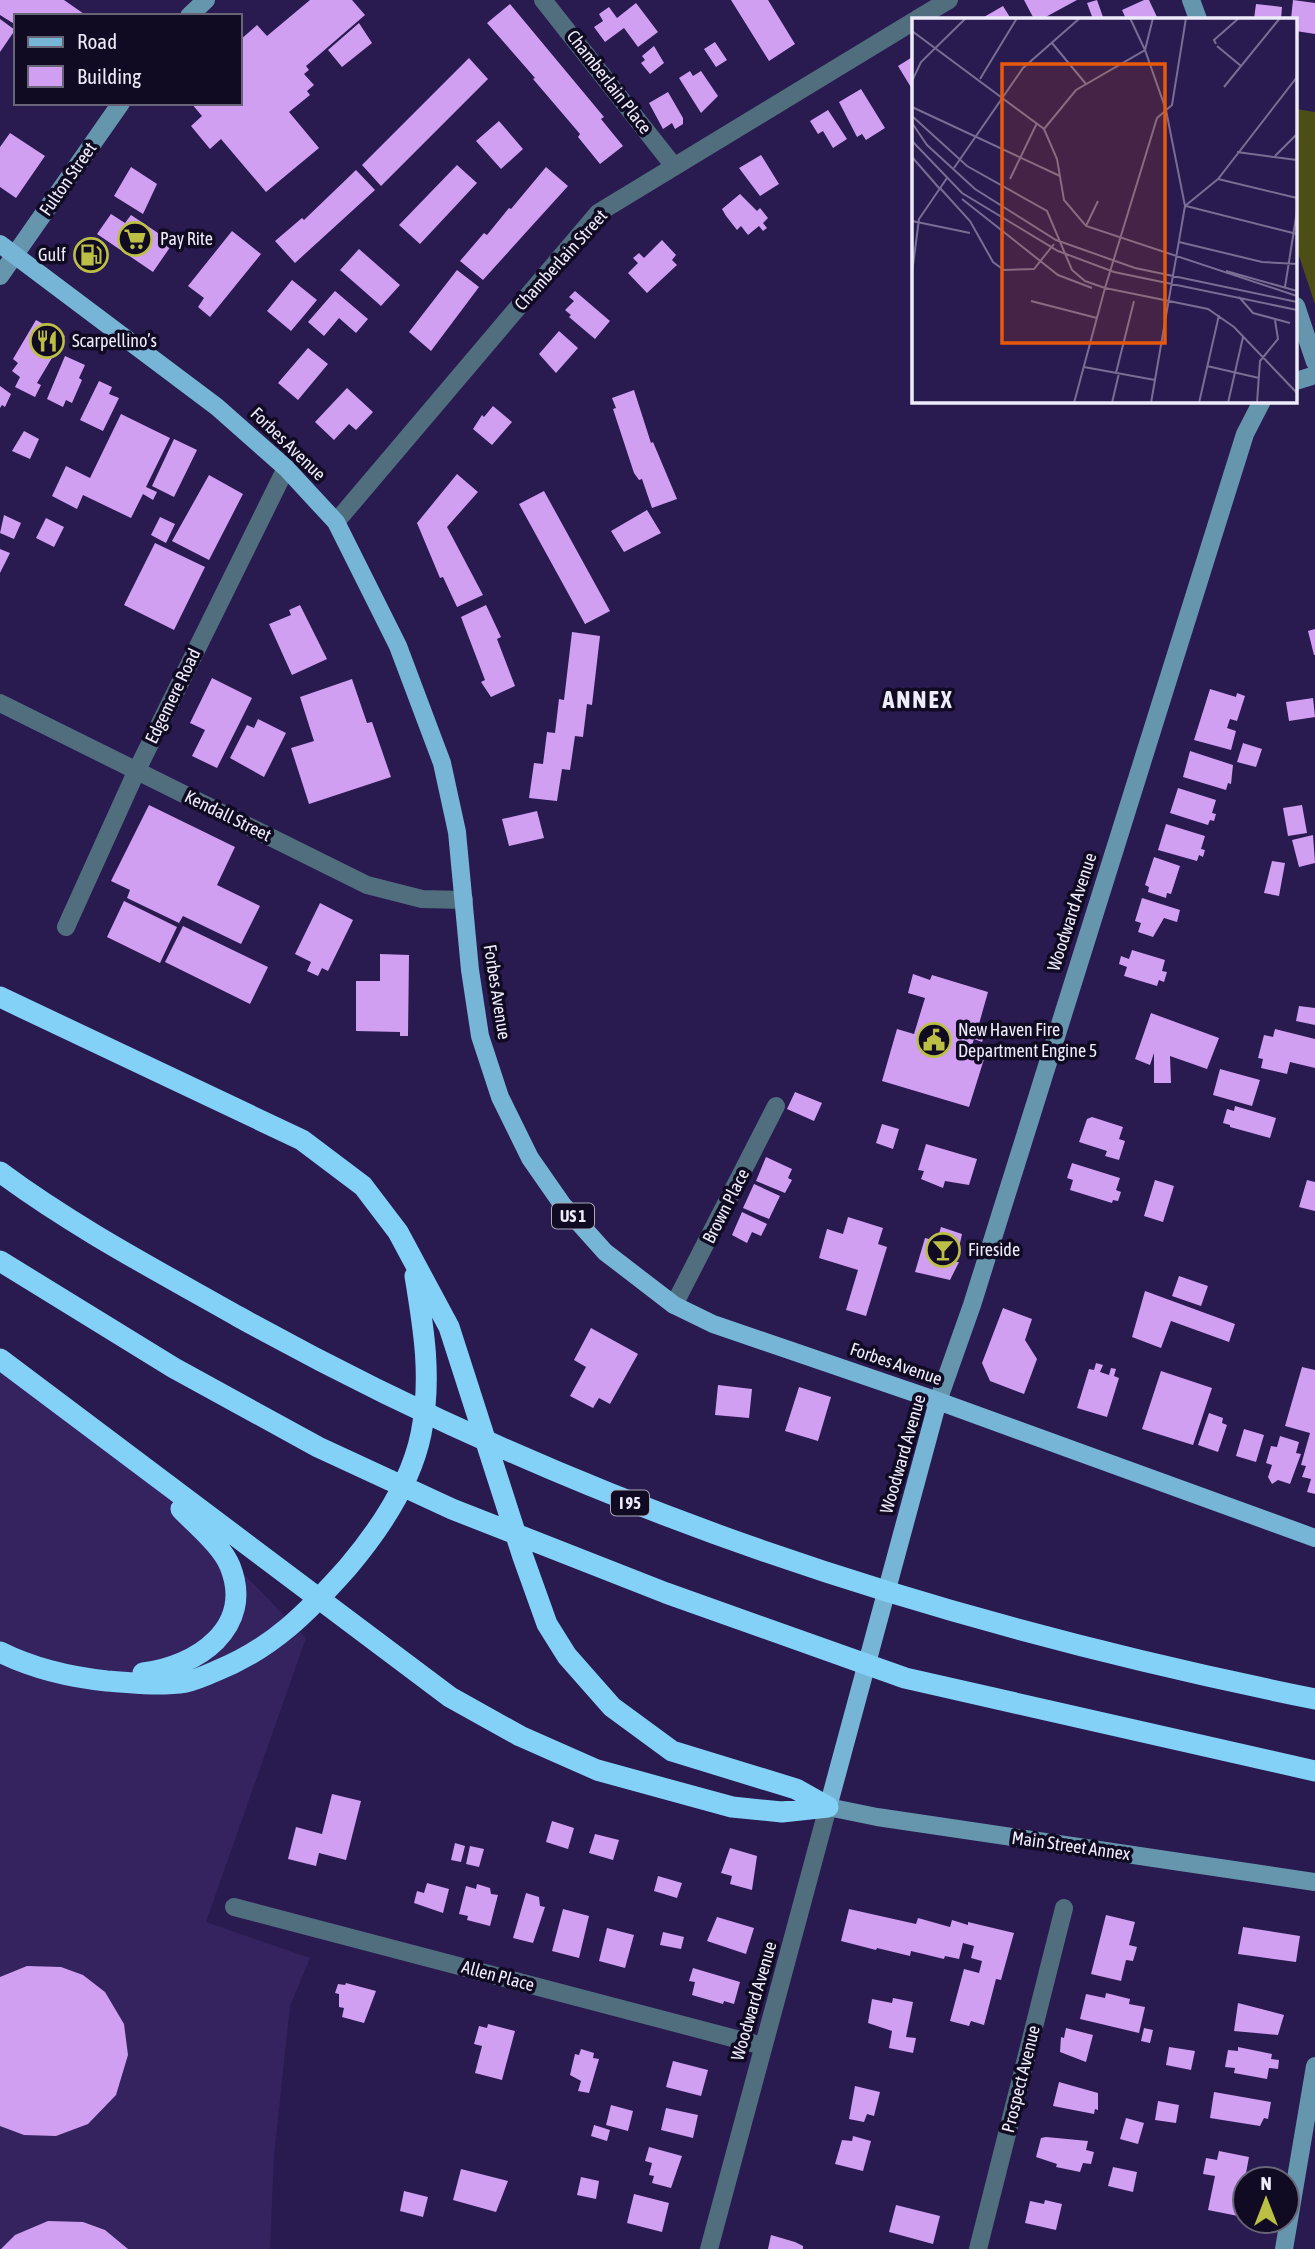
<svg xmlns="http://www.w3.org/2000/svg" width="1315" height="2249" viewBox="0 0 1315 2249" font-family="'Asap Condensed',sans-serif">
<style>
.built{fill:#34235f}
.green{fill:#4c4e16}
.building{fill:#d19ff2}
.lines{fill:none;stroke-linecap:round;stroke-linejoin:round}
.street{stroke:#506e7d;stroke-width:18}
.secondary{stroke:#6696ae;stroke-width:18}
.primary{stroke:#76b5d5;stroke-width:18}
.highway{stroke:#84d1f8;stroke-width:21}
.labels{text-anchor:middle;stroke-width:7;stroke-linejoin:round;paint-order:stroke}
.shield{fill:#100b22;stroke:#aba8b9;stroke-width:2}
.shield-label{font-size:16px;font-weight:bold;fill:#eeecfa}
.street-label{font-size:18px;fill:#eeecfa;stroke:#100b22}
.poi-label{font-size:18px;fill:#eeecfa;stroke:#100b22;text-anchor:start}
.district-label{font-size:24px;font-weight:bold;letter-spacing:2px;fill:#eeecfa;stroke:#100b22}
.inset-road{fill:none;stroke:#786e94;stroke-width:2}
.view{fill:#e8590c;fill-opacity:0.15;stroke:#e8590c;stroke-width:3.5}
.inset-edge{fill:none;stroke:#eeecfa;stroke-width:3.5}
</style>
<rect width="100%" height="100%" fill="#291a50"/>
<path class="built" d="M0 1359 140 1467 306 1638 206 1922 310 1958 290 2006 274 2156 270 2249H0Z"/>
<path class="green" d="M1296 109 1315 112V304L1296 247Z"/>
<path class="building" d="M0 0H64L87 16H16V25L0 15Z
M310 0H352L365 15 306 66 309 70 304 74 314 85 307 91 310 95 289 112 319 148 266 192 221 139 210 149 191 126 202 116 191 103H240V59L242 57 240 40 257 25 267 36Z
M731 0H768L795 44 769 61Z
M1024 0H1077L1042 19H1034Z
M1097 0 1103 17 1093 19 1087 3Z
M1144 0H1149L1157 17 1126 19 1122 10Z
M1293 0 1315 3V34L1296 31V19H1291Z
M636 3 658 32 638 47 624 28 605 42 594 27 603 21 599 14 609 7 617 18Z
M510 4 604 117 601 119 623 146 600 164 578 137 580 134 533 79 535 78 487 23Z
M1256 4 1282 7 1281 19H1254Z
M1003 6 1011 19H985L984 17Z
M0 19 15 30 0 52Z
M359 23 372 43 342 67 328 50Z
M715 42 727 60 716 67 704 49Z
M654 46 664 63 650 74 641 63 645 60 642 56Z
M914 56V88L912 89 898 66Z
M469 58 488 79 381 186 362 165Z
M690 71 693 76 701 71 718 96 701 113 679 78Z
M861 89 885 128 866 140 862 134 857 137 839 102Z
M668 92 683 118V124L675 129 672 123 663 129 649 103Z
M828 110 847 139 833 148 823 131 818 134 810 121Z
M499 121 523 149 501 169 476 141Z
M10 133 45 156 16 198 0 187V147Z
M761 155 779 184 760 196 739 168Z
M457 165 477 183 420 244 399 225Z
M131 167 157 184 143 214 114 196Z
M546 167 568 186 483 280 460 261 484 233 487 235 509 208 511 209Z
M356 170 375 190 295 263 275 241 302 218 304 220Z
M740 194 757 211 760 208 768 218 763 223 767 228 763 231 759 226 748 235 741 226 737 230 726 216 722 209Z
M111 214 125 223 131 215 173 243 153 272 97 234Z
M232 231 261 254 210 317 198 307 204 298 188 286Z
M88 239 107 252 94 270 75 258Z
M662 240 676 255 672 260 677 265 647 293 628 273 638 263 633 258 639 253 644 258Z
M359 249 400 285 381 306 340 270Z
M457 270 479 287 431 351 409 332Z
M292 280 317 300 291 331 267 311Z
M335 291 368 319 356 333 339 318 324 336 308 322Z
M575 291 610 321 595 339 569 317 571 315 565 310 574 301 569 297Z
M36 320 65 336 37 383 41 385 35 397 15 387 20 377 12 371 18 363 13 359Z
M559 331 578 348 556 373 539 354Z
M308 348 328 364 298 400 278 383Z
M65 356 85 365 79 378 82 380 72 403 66 400 63 407 47 399Z
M99 381 112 387 109 394 119 398 103 431 80 420Z
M0 386 11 394 5 407 2 405 0 408Z
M347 388 373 412 356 430 349 424 334 440 315 422Z
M634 390 651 443 653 442 677 499 652 508 642 479 639 480 634 473 613 409 616 408 612 398Z
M493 406 512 422 492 445 473 429 482 415 484 417Z
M121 414 170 438 146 487 157 492 153 500 143 494 131 518 83 495 77 509 52 496 66 466 90 478Z
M24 431 39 439 30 459 12 451Z
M174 439 197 450 174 497 152 486Z
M457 474 478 492 447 527 483 595 457 607 443 577 440 578 417 523Z
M209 475 243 494 209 560 172 541Z
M544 491 610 611 585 624 519 504Z
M647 510 661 533 624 552 611 531Z
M4 515 21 523 14 539 0 533Z
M160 517 175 524 166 543 151 535Z
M46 518 64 527 54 547 36 538Z
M155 543 205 567 174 630 124 605Z
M0 549 10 553 0 573Z
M300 605 327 659 292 675 269 624 291 615 289 610Z
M486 605 501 637 497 639 515 686 491 697 481 682 485 680 461 617Z
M1315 629V655H1314L1308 631Z
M572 632 600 636 592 705 587 704 583 737 575 736 570 770 562 769 557 801 529 798 534 763 543 764 547 732 555 733 559 699 564 700Z
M212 678 252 698 217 768 192 756 205 730 190 723Z
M352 679 367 723 372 722 391 777 309 804 291 748 314 741 300 697Z
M1210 689 1236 697 1237 693 1245 696 1237 721 1230 719 1227 728 1236 731 1231 750 1194 740Z
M1313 698 1315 717 1289 721 1286 702Z
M258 719 286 733 264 777 230 758 247 725 254 728Z
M1243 743 1262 749 1256 767 1237 762Z
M1190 751 1233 765 1231 784 1228 783 1226 790 1183 777Z
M1178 788 1216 800 1212 813 1216 814 1214 821 1210 820 1208 825 1170 813Z
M149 805 235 847 217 885 260 906 241 944 183 916 179 923 127 898 130 890 111 881Z
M1302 805 1307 833 1288 836 1283 808Z
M537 811 544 838 509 846 502 819Z
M1166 824 1205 836 1201 849 1205 850 1203 857 1199 855 1197 861 1158 850Z
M1313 835 1315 863 1299 867 1292 840Z
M1154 857 1180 866 1171 894 1167 893 1166 898 1148 892 1149 887 1145 885Z
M1272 861 1285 863 1279 896 1264 893Z
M1142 898 1180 910 1177 922 1164 918 1153 937 1138 932 1141 923 1135 921Z
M124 901 177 927 160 963 107 937Z
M320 903 353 920 328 971 322 968 318 976 307 971 311 962 295 954Z
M183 926 268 967 250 1004 165 962Z
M1132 950 1165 960 1162 971 1167 972 1164 982 1159 980 1157 986 1124 976 1127 967 1119 964 1121 956 1129 959Z
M380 954 409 955 408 1036H400V1032L356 1031V981H380Z
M913 974 930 980 932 975 988 992 979 1024 987 1027 982 1042 974 1039 970 1051 985 1056 969 1107 882 1081 897 1029 914 1034 925 998 908 993Z
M1299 1006 1315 1008V1025L1296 1021Z
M1151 1013 1219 1038 1207 1069 1170 1056 1171 1083H1154V1053L1150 1065 1135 1059Z
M1275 1029 1315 1039V1068L1290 1062 1287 1074 1261 1068 1263 1059 1258 1058 1264 1035 1273 1037Z
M1220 1069 1260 1080 1252 1106 1213 1095Z
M795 1092 822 1103 814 1121 787 1109Z
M1235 1106 1276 1118 1270 1138 1230 1127V1125L1223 1123 1227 1109 1234 1111Z
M1092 1117 1123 1127 1119 1139 1125 1141 1119 1160 1105 1156 1107 1151 1079 1142 1087 1119Z
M882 1124 899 1129 893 1149 876 1143Z
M926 1144 977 1159 969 1185 945 1181 943 1188 921 1179 924 1171 918 1170Z
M766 1157 792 1169 788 1178 792 1180 785 1193 756 1181Z
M1072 1163 1120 1178 1116 1190 1121 1192 1118 1201 1113 1200 1112 1203 1070 1190 1073 1180 1067 1178Z
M1155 1180 1174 1186 1163 1222 1144 1216Z
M1307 1180 1315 1182V1211L1299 1207Z
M754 1184 780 1196 769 1219 743 1208Z
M742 1212 767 1224 761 1236 752 1232 747 1243 732 1235Z
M848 1217 883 1228 878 1244 887 1247 866 1316 846 1310 858 1270 819 1258 827 1229 843 1234Z
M941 1227 962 1234 956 1262H959L950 1280 915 1272 925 1238 937 1241Z
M1179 1276 1208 1286 1201 1306 1172 1296Z
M1145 1291 1235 1324 1229 1342 1171 1321 1161 1348 1132 1337Z
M1003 1308 1032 1319 1025 1340 1037 1359 1024 1394 990 1381 982 1363Z
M591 1328 638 1354 610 1404 599 1398 593 1408 570 1396 586 1367 574 1360Z
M1096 1363 1103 1365 1100 1372 1109 1375 1111 1368 1116 1369 1114 1376 1119 1378 1107 1417 1077 1408 1089 1369 1094 1370Z
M1302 1367 1315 1370V1494L1307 1492 1311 1479 1302 1477 1306 1466 1301 1465 1310 1433 1285 1426Z
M1161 1371 1212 1388 1193 1445 1142 1429Z
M718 1385 752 1389 749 1418 715 1415Z
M799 1387 831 1397 818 1441 785 1431Z
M1209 1413 1223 1418 1222 1423 1227 1425 1218 1452 1198 1445Z
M1244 1429 1264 1435 1256 1462 1236 1456Z
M1280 1436 1299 1442 1296 1453 1301 1454 1290 1484 1278 1480 1272 1484 1268 1477 1272 1465 1266 1463 1271 1446 1277 1447Z
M332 1794 361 1801 346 1860 319 1853 316 1866 288 1859 296 1827 322 1834Z
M552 1821 574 1828 568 1849 546 1842Z
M595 1834 619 1840 613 1860 589 1853Z
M455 1843 465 1846 461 1862 451 1860Z
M470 1846 484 1849 479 1867 466 1864Z
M730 1848 757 1856 752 1890 730 1884 732 1876 721 1873Z
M658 1876 682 1883 677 1898 654 1891Z
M427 1883 449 1889 443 1913 414 1903 417 1891 424 1893Z
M477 1884 490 1888 491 1894 498 1895 490 1926 467 1920 468 1916 459 1914 466 1886 476 1889Z
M526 1893 539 1897 540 1906 545 1907 533 1943 513 1938Z
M563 1909 589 1916 579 1958 552 1951Z
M849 1909 916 1924 918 1918 950 1927 952 1920 968 1925V1922L1014 1933 1001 1980 996 1979 984 2025 971 2021 969 2026 950 2021 964 1969 979 1973 982 1961 971 1958 974 1946 963 1943 959 1959 945 1956 944 1959 911 1951 910 1956 877 1948 876 1950 841 1941Z
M1106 1915 1135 1922 1129 1945 1137 1947 1133 1961 1126 1960 1121 1981 1091 1974Z
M717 1917 754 1928 746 1954 707 1941Z
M1243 1927 1300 1936 1296 1962 1238 1954Z
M607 1928 634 1935 625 1968 599 1961Z
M663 1932 684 1937 681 1949 660 1945Z
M27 1966 61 1967 83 1975 105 1992 124 2024 128 2055 116 2095 88 2124 56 2136 24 2135 0 2126V1977Z
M693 1968 740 1982 734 2004 724 2001 723 2004 692 1995 695 1982 689 1981Z
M346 1983 376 1991 364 2023 342 2017 344 2008 339 2007V1994L335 1993 338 1984 345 1985Z
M1106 1993 1130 1999 1129 2004 1145 2007 1139 2033 1080 2019 1086 1994 1105 1998Z
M893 1998 913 2002 906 2037 916 2038 913 2053 889 2048 892 2031 868 2023 872 1999 892 2003Z
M1238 2003 1284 2015 1278 2035 1234 2031Z
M488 2024 515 2031 502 2080 475 2073 482 2046 474 2044 479 2026 487 2028Z
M1066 2028 1093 2035 1086 2062 1060 2052 1061 2037 1064 2038Z
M1144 2028 1153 2030 1150 2043 1141 2041Z
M1169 2047 1195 2051 1191 2070 1166 2065Z
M1238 2047 1272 2054 1271 2059 1279 2060 1278 2069 1269 2068 1267 2079 1234 2073 1235 2068 1225 2067 1228 2050 1238 2051Z
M581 2049 594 2053 593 2058 599 2059 589 2093 578 2091 581 2081 570 2075 575 2054 579 2055Z
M673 2061 708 2070 701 2096 666 2087Z
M1059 2082 1098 2093V2110L1095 2109 1094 2114 1053 2106Z
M855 2086 880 2092 874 2116 867 2114 864 2122 849 2119Z
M1214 2092 1271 2102 1268 2119 1264 2118 1260 2126 1210 2118Z
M1158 2101 1179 2105 1176 2123 1155 2120Z
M611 2105 633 2111 628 2131 606 2125Z
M666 2108 698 2115 693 2138 661 2130Z
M1126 2118 1144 2123 1138 2144 1120 2139Z
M594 2125 610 2130 607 2141 591 2136Z
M853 2136 871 2141 863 2171 835 2164 842 2140 852 2141Z
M1046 2137 1088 2141 1086 2150 1094 2152 1091 2164 1083 2163 1080 2172 1056 2167 1057 2164 1036 2157 1041 2138Z
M649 2147 682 2156 671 2188 652 2183 654 2176 649 2175 652 2163 645 2161Z
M1219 2151 1249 2157 1238 2216 1208 2210 1215 2176 1203 2174 1206 2158 1217 2160Z
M1113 2167 1137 2172 1133 2192 1108 2186Z
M461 2169 508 2181 496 2212 453 2200Z
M581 2177 599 2181 596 2199 577 2195Z
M404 2191 428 2197 423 2217 400 2211Z
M634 2194 669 2203 662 2232 627 2223Z
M1045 2200 1062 2204 1056 2230 1025 2223 1030 2201 1044 2204Z
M896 2205 940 2216 933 2244 889 2232Z
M48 2221 83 2222 105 2230 128 2249H1L15 2235Z
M771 2235 795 2242 803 2246V2249H768Z"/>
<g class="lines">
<path class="street" d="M543 0 673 165
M917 19 949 0
M336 522 598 213 914 21
M0 703 367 885 422 899 464 900
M66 927 137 770 286 468
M674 1305 776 1106
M234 1907 763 2046
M709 2249 828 1807
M978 2249 1064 1908"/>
<path class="secondary" d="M1191 0 1198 19
M189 16 206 0
M0 276 121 103
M1296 306 1315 362
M1296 381 1315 375
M938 1401 972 1305 1245 434 1262 401
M828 1807 877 1817 1315 1882
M1284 2249 1315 2066"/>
<path class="primary" d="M0 244 217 407 286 468 336 522 398 646 442 763 457 832 470 970 480 1036 500 1097 530 1158 562 1204 605 1252 674 1305 713 1324 938 1401 1315 1538
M828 1807 938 1401"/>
<path class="highway" d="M0 997 302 1140 363 1186 398 1232 449 1327 523 1557 547 1624 567 1656 612 1707 672 1751 796 1789 828 1807
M0 1172C74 1227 158 1271 239 1317 583 1508 930 1621 1315 1699
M0 1261 174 1368 318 1447 452 1509 666 1593 905 1678 1315 1771
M0 1359 450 1697 520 1736 597 1770 732 1807 782 1812 828 1807
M0 1652C34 1669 69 1677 107 1681 133 1683 160 1686 186 1682 196 1680 207 1675 216 1671 272 1649 309 1611 348 1567 380 1529 411 1483 421 1434 432 1379 424 1330 415 1276
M143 1673C196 1667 255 1628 230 1566 221 1545 197 1526 181 1509"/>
</g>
<defs>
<g id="supermarket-ring" transform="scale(1.75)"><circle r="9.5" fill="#100b22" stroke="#bbc044" stroke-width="1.5"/><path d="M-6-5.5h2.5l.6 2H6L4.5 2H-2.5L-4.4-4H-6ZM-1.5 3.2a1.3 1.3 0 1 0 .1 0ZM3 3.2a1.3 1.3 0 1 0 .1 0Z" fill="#bbc044"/></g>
<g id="fuel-ring" transform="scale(1.75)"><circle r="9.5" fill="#100b22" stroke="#bbc044" stroke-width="1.5"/><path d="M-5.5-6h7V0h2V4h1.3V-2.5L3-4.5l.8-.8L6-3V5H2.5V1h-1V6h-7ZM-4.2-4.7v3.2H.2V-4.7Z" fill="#bbc044"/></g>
<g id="restaurant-ring" transform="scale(1.75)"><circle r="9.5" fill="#100b22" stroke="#bbc044" stroke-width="1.5"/><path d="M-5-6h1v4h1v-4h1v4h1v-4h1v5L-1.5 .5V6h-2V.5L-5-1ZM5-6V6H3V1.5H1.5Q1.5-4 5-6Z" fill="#bbc044"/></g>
<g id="civic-ring" transform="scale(1.75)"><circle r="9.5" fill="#100b22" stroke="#bbc044" stroke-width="1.5"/><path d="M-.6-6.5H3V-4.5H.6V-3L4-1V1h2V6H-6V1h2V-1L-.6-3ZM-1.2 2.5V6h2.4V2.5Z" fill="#bbc044"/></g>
<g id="bar-ring" transform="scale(1.75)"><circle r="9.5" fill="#100b22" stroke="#bbc044" stroke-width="1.5"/><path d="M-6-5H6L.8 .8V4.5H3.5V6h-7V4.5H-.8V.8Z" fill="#bbc044"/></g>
</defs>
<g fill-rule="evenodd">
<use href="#supermarket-ring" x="135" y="239"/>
<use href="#fuel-ring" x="91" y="255"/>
<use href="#restaurant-ring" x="47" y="341"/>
<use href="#civic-ring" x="934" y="1040"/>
<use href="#bar-ring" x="943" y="1250"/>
</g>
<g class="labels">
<g class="shield">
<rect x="552" y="1203.5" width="42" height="25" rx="5"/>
<rect x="611" y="1490.5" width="38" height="25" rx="5"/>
</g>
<g class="shield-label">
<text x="573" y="1222">US 1</text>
<text x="630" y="1509">I 95</text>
</g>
<g class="street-label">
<text transform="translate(609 82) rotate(52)" y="6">Chamberlain Place</text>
<text transform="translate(68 179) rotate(-55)" y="6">Fulton Street</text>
<text transform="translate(561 260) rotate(-48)" y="6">Chamberlain Street</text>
<text transform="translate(288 444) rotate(44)" y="6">Forbes Avenue</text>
<text transform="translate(173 696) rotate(-64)" y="6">Edgemere Road</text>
<text transform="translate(228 816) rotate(26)" y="6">Kendall Street</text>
<text transform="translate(1072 912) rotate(-72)" y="6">Woodward Avenue</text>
<text transform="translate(497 992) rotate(81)" y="6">Forbes Avenue</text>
<text transform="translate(726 1206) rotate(-63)" y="6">Brown Place</text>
<text transform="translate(896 1364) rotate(19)" y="6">Forbes Avenue</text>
<text transform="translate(903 1454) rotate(-74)" y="6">Woodward Avenue</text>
<text transform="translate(1071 1846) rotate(8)" y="6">Main Street Annex</text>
<text transform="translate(498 1976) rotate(15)" y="6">Allen Place</text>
<text transform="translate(754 2001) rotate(-74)" y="6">Woodward Avenue</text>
<text transform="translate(1021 2079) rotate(-76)" y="6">Prospect Avenue</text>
</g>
<g class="poi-label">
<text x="160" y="245">Pay Rite</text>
<text x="66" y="261" text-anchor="end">Gulf</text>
<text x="72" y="347">Scarpellino’s</text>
<text x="958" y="1036">New Haven Fire<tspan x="958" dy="21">Department Engine 5</tspan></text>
<text x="968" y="1256">Fireside</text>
</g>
<g class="district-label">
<text x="918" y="708">ANNEX</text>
</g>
</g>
<g transform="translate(912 18)">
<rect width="385" height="385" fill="#291a50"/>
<path class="inset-road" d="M274 0 260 87 245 100 193 270 296 291 322 309 385 375M0 13 132 111 145 141 152 182 174 208 385 278M140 25 174 66M304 26 302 22 327 0M305 28 329 48M68 61 105 0M0 63 9 44 54 0M312 69 368 0M0 89 148 158M0 98 55 148 135 193 160 252 173 263 193 270M0 105 15 127 63 171 144 222 223 250 385 284M132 111 164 72 233 32 218 0M0 123 50 175 146 233 202 254 385 292M325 134 385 142M363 138 385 116M0 139 27 170M42 150 111 50 168 0M98 161 125 105M306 161 385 180M28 170 58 203 81 244 92 252 122 251 142 226M50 181 146 257 180 270M273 188 306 161 385 59M274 188 385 216M0 203 58 215M174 208 186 183M267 224 350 244 385 246M314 253 385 273M0 255 7 201 35 160M373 269 385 193M327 279 341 295 378 305M119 283 185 300M295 348 347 360M172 349 243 362M204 355 222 283M162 385 193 270M200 385 207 355M239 385 273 188 254 92 233 32 241 0M287 385 307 297M316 385 331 319M345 385 348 343 366 321 363 302"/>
<path class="view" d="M90 46H253V325H90Z"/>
<rect width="385" height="385" class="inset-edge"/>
</g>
<rect x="14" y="14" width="228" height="91" fill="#100b22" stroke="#696578" stroke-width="2"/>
<rect x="28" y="37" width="35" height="10" fill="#76b5d5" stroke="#696578" stroke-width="2"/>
<text x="77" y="49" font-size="21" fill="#eeecfa">Road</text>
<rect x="28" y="66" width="35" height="21" fill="#d19ff2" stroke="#696578" stroke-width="2"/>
<text x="77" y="84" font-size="21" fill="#eeecfa">Building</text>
<g transform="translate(1266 2200)"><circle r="33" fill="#100b22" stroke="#696578" stroke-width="2"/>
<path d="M0-5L12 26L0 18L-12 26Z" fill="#bbc044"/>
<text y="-10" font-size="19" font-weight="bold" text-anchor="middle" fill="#eeecfa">N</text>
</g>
</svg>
